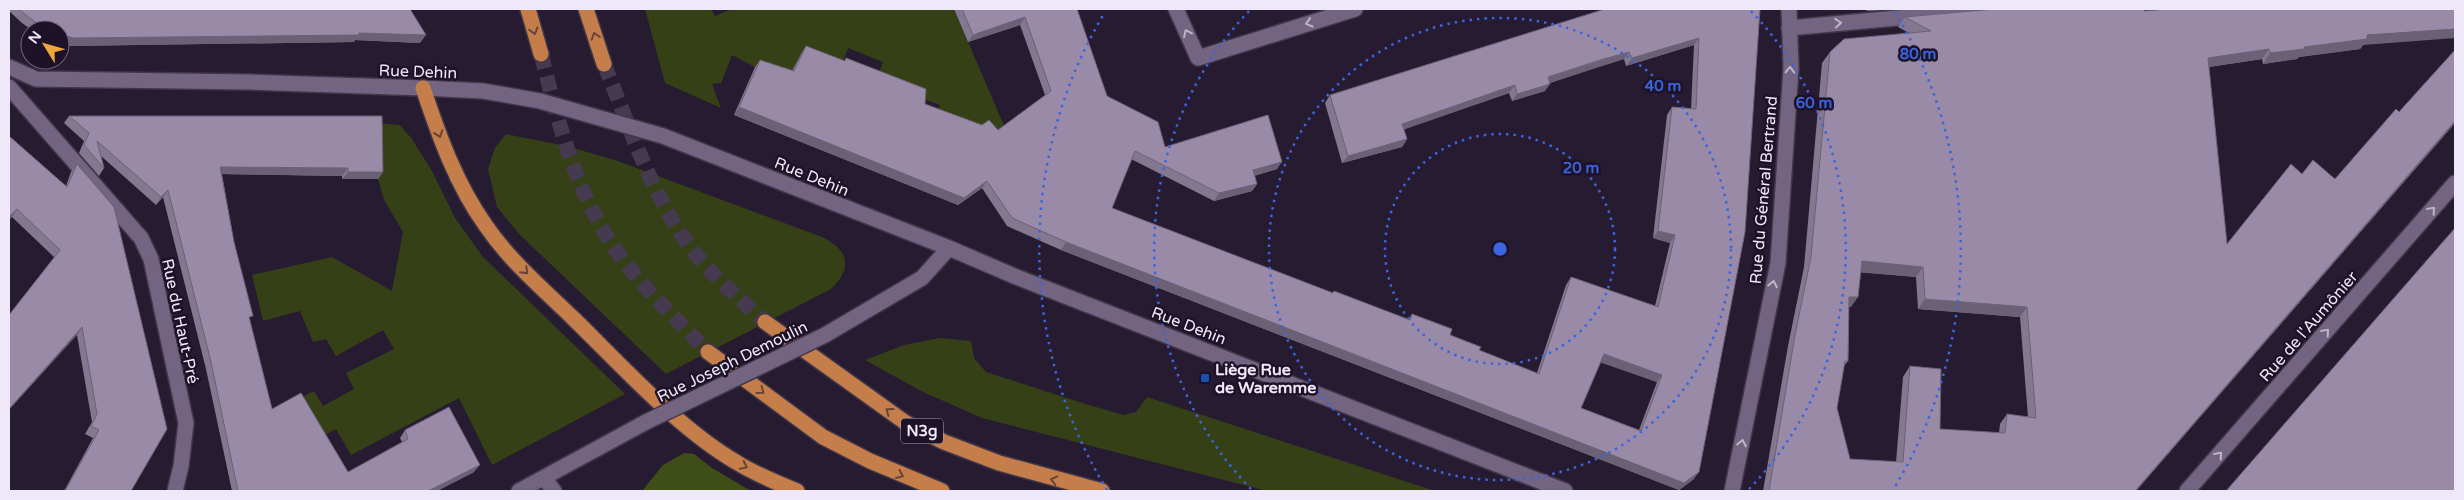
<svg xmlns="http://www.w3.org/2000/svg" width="2464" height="500" viewBox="0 0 2464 500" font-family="'Varela Round',sans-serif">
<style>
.green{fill:#354017}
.forest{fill:#3f4d17}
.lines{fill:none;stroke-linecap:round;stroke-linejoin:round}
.major-tunnel{stroke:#453a50;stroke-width:15;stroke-dasharray:15 8;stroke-linecap:butt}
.minor-casing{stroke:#41374a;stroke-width:18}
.major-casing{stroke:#41374a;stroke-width:18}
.minor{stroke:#736581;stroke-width:15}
.major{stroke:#c57e4a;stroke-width:15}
.minor-bridge-casing{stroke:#41374a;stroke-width:18;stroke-linecap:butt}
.minor-bridge{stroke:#736581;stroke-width:15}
.wall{fill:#847890;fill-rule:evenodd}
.shaded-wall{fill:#6b6176}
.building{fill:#998ba8;stroke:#6b6176;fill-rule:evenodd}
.oneway{stroke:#bdb4c8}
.oneway2{stroke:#694337}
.ring{fill:none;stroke:#3c65dd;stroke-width:2.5;stroke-dasharray:2.5 5}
.transit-dot{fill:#1a4fb4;stroke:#1d1228;stroke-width:2}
.labels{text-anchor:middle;stroke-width:5;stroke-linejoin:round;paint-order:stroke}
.shield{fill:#1d1228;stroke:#b0a8ba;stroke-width:1}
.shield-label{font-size:15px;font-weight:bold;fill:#efe8f8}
.street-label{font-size:16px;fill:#efe8f8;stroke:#1d1228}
.poi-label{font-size:16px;font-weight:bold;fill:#efe8f8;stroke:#1d1228;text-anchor:start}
.centre{fill:#3c65dd;stroke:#1d1228;stroke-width:2.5}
.ring-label{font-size:15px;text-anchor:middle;font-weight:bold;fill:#3c65dd;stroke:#1d1228;stroke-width:5;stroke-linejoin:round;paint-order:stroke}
</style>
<rect width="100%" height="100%" fill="#271b32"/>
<path class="green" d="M645 9H711L715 16 732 9H954L1005 128 993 137 934 117 940 105 875 82 883 62 848 48 840 69 801 54 788 79 755 67 732 55 721 83 712 84 721 108 665 83Z
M377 123 400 125 412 139 432 171 455 218 483 257 625 394 492 465 459 398 351 455 336 429 300 448 280 408 314 391 323 406 354 389 346 373 394 349 383 330 336 356 326 339 313 342 300 311 263 321 252 275 332 257 392 291 403 232 384 200 378 179Z
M506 134 566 146 615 160 822 237C849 250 853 268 831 289L666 374 519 234 497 207 488 169 495 148Z
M940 338 971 341 974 358 986 372 1076 401 1123 415 1136 412 1147 397 1435 491H1267L982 418 921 391 865 360 904 345Z"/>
<path class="forest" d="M684 453 694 454 712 468 751 491H642L663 465Z"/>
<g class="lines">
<path class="major-tunnel" d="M541 54C556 113 571 175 602 228 629 276 671 313 708 352
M604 64C628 122 648 185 683 237 705 270 737 296 765 322"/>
<g class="minor-casing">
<path id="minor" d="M1176 9 1198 58 1355 9
M1789 28 1994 9
M9 67 36 79 249 82 423 88 483 91 540 101 663 136 949 248 1019 278 1565 491
M9 87 141 238 151 259 186 423 181 466 175 491
M825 335 922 278 949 248
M544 478 554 491
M519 491 646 422
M1732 491 1778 263 1791 68 1789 9
M2187 491 2455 183"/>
</g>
<g class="major-casing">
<path id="major" d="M528 9 541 54
M586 9 604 64
M423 88C439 136 456 184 486 226 510 261 544 290 574 319 622 366 678 428 736 462 755 474 777 483 797 491
M765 322 906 423 944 442 999 463 1102 491
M708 352 823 437 870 461 942 491"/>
</g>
<use href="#minor" class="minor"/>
<use href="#major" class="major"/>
<g class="minor-bridge-casing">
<path id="minor-bridge" d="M646 422 825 335"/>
</g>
<use href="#minor-bridge" class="minor-bridge"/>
</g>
<path class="wall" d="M9 9H410L420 43 355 40 354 42 68 46 60 43V30H32L22 23 9 11Z
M954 9H1077L1107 96 1165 147 1277 169 1254 176 1257 184 1252 191 1214 201 1131 159 1112 208 1332 293 1334 291 1408 320 1412 314 1479 350 1537 373 1566 285 1571 277 1655 306 1670 243 1653 238 1667 115 1672 107 1691 109 1694 45 1626 66 1624 59 1595 68 1550 83 1545 91 1512 101 1509 93 1404 129 1407 139 1402 147 1342 163 1325 103 1330 95 1760 9 1694 479 1679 490 1061 250 1007 226 982 188 958 205 734 115 755 67 760 60 792 71 801 54 806 46 844 61 846 58 925 104 982 125 998 130 1045 95 1020 25 968 42ZM1601 362 1657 382 1639 430 1581 408Z
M1863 9H1895L1868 11Z
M2144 11 2363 45 2360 49 2299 57 2297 59 2263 64 2262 59 2209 67 2227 244 2302 174 2335 179 2399 112 2455 50V123L2136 491H1763L1788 346 1804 267 1822 63 1830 52 1909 33 1898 27 1905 17ZM1861 272 1916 277 1918 309 2020 317 2028 417 2007 414 2000 424 1999 433 1940 429 1910 366 1903 377 1896 462 1850 459 1837 408 1844 366 1848 361 1849 307H1851Z
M69 116 383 172 378 179H342V176L222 174 234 242 250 320 272 409 348 472 402 442 400 438 405 430 474 472 437 491H232L206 369 163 197 156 205 101 156 104 168 99 176 79 153 84 141 64 123Z
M9 136 66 186 71 172 77 164 131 491H64L93 438 85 434 92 422 77 335 54 257 12 217Z"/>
<path class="shaded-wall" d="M1870 9H1895L1868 11Z
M1025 17 1020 25 968 42 973 35Z
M2455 29V38L2363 45 2360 49 2299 57 2297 59 2263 64 2270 53 2304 47 2367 35Z
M359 33 426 35 420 43 355 40 354 42 68 46 60 43V34Z
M1699 38 1694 45 1626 66 1632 58Z
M2269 49 2262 59 2201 68 2208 58Z
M1629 52 1624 59 1543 85 1548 77Z
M1550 84 1545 91 1512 101 1517 94Z
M1515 85 1509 93 1397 132 1402 124Z
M739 107 987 181 982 188 958 205 734 115Z
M2455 121V123L2136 491H2135Z
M1407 139 1402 147 1342 163 1348 156Z
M1282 162 1277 169 1247 177 1253 170Z
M220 167 348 168 342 176 215 174Z
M348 172H383L378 179H342Z
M1257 184 1252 191 1214 201 1219 193Z
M168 190 163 197 156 205 161 197Z
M17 209 12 217 9 220V217Z
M1658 231 1675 235 1670 243 1653 238Z
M1066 242 1699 472 1694 479 1679 490 1061 250Z
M1862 261 1923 267 1916 277 1854 272Z
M1849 297H1858L1851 307H1841Z
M1925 299 2027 307 2020 317 1918 309Z
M82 327 77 335 9 410V409Z
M1604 354 1662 375 1657 382 1599 362Z
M480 465 474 472 437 491H428Z"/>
<path class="building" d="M19 9H410L426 35 359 33V35L73 38 60 34V30H50L46 29 27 16Z
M962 9H1077L1107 96 1158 122 1165 147 1268 115 1282 162 1253 170 1257 184 1219 193 1135 151 1112 208 1333 293 1334 291 1410 320 1412 314 1452 329 1450 335 1481 347 1479 350 1539 374 1571 277 1658 307 1675 235 1658 231 1672 107 1696 109 1699 38 1632 58 1629 52 1600 60 1548 77 1550 84 1517 94 1515 85 1402 124 1407 139 1348 156 1330 95 1605 9H1760L1745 232 1699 472 1684 483 1066 242 1012 218 987 181 964 198 739 107 760 60 794 71 806 46 845 61 846 58 926 89 925 104 982 125 989 120 998 130 1051 91 1025 17 973 35ZM1604 354 1662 375 1641 431 1581 408Z
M1995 9H2144V11L2170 9H2455V29L2367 35V39L2304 47V49L2270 53 2269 49 2208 58 2227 244 2291 164 2302 174 2313 160 2335 179 2396 109 2399 112 2455 50V121L2135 491H1769L1795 335 1811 257 1830 52 1844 39 1931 31 1905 17ZM1862 261 1923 267 1925 299 2027 307 2036 418 2007 414 2005 433 1940 429 1941 369 1910 366 1903 462 1850 459 1837 408 1845 361H1848L1849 297H1858Z
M69 116H382L383 172H348V168L220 167 234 242 253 316 249 317 272 409 301 393 348 472 408 439 405 430 449 407 480 465 428 491H238L211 362 168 190 161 197 97 141 104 168 84 145 89 133Z
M9 136 67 187 77 164 114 207 167 429 131 491H65L99 430 91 426 97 414 82 327 9 409V315L60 250 17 209 9 217Z
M2455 228V491H2226Z"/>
<defs><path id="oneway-chevron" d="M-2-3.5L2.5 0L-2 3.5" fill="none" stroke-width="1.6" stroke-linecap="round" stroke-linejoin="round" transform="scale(1.25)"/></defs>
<g class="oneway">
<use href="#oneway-chevron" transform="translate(1309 23) rotate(163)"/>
<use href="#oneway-chevron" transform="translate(1838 23) rotate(-5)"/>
<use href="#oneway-chevron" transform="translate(1187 33) rotate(-115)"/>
<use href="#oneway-chevron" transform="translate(1790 70) rotate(-89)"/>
<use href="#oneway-chevron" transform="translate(2432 210) rotate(-49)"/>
<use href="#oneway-chevron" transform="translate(1773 284) rotate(-79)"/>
<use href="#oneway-chevron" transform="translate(2326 332) rotate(-49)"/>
<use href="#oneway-chevron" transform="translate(1742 443) rotate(-79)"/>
<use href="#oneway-chevron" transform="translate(2219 455) rotate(-49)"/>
</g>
<g class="oneway2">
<use href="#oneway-chevron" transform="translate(534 31) rotate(74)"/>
<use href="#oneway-chevron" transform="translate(595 36) rotate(-108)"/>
<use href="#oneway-chevron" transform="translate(439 134) rotate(71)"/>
<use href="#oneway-chevron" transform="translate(525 271) rotate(45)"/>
<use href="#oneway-chevron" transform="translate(761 391) rotate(36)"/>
<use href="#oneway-chevron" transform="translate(889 411) rotate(-144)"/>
<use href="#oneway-chevron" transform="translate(744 466) rotate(26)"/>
<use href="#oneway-chevron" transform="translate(900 475) rotate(24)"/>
<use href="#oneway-chevron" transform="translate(1054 480) rotate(-165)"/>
</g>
<g class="ring">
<circle cx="1500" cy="249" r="115"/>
<circle cx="1500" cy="249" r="231"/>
<path d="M1251 489A346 346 0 0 1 1249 11M1751 11A346 346 0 0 1 1749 489"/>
<path d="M1107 490A461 461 0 0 1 1105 12M1895 12A461 461 0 0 1 1893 490"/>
</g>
<rect class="transit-dot" x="1200" y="373" width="10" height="10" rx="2.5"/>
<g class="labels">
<rect class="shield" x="901" y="418.5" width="42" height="25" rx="4"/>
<g class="shield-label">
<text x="922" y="436">N3g</text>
</g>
<g class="street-label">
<text transform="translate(418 71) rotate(2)" y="6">Rue Dehin</text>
<text transform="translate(812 176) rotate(22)" y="6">Rue Dehin</text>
<text transform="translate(1763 190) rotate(-85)" y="6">Rue du Général Bertrand</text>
<text transform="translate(181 321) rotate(78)" y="6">Rue du Haut-Pré</text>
<text transform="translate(1189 325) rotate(21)" y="6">Rue Dehin</text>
<text transform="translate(2308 326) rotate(-49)" y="6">Rue de l'Aumônier</text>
<text transform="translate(732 361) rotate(-26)" y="6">Rue Joseph Demoulin</text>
</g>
<g class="poi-label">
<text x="1215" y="375">Liège Rue<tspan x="1215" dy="18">de Waremme</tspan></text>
</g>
</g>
<circle cx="1500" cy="249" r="8" class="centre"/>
<g class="ring-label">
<text x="1918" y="59">80 m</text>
<text x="1663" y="91">40 m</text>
<text x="1814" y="108">60 m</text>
<text x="1581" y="173">20 m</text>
</g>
<rect width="2464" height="500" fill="none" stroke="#efe8f8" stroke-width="20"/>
<g transform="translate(45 45) rotate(307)"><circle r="24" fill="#1d1228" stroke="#71687b"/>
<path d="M0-4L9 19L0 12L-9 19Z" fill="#eea83c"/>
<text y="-8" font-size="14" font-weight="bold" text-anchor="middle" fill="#efe8f8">N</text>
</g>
</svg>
